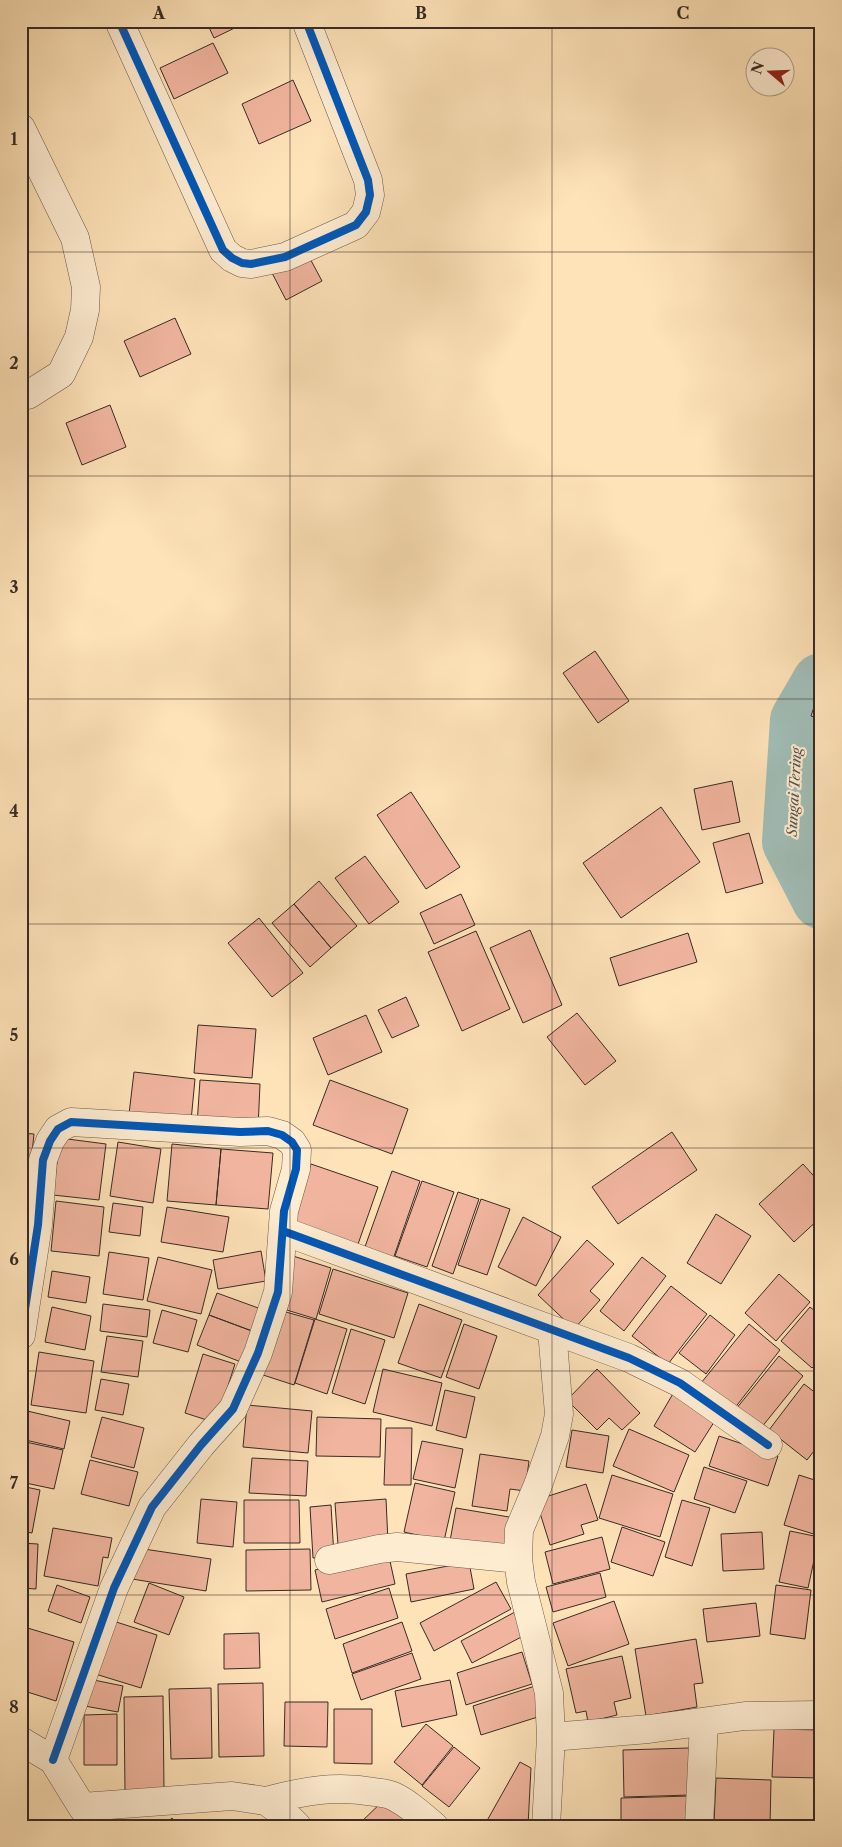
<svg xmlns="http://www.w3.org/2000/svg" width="842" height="1847" viewBox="0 0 842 1847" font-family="'Libre Caslon Text',serif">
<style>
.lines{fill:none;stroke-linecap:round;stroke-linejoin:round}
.stream{stroke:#77837c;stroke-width:10}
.river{stroke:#a1bdb6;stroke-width:58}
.building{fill:#f1b59f;stroke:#382b25}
.minor-casing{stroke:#6a594a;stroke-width:29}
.minor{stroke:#feecd1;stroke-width:28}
.cycleway-casing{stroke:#feecd1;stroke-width:11}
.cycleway{stroke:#0057b8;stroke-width:8}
.grid{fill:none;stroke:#382b25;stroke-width:1;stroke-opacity:0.55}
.labels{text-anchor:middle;stroke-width:4.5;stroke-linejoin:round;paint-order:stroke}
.water-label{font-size:14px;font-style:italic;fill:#525049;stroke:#feecd1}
.neatline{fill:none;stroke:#382b25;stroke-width:2}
.grid-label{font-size:16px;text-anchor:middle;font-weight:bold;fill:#382b25}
</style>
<rect width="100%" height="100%" fill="#fee2b8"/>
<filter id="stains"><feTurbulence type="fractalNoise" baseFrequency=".004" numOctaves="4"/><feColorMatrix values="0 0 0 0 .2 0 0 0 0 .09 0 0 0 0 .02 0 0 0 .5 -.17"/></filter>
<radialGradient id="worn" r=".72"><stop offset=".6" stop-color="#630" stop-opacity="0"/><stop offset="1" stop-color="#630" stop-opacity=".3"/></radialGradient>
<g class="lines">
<path class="stream" d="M821 1678V1693"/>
<path class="river" d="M821 682 799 720 791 842 821 900"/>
</g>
<path class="building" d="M206 21H249L214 38Z
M213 43 228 73 174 99 160 68Z
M293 80 311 121 259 144 242 104Z
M306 251 322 281 286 300 270 269Z
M175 318 191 354 140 377 124 341Z
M110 405 126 447 82 465 66 423Z
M595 651 629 701 598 723 563 673Z
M820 689H821V719L811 716Z
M732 781 740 822 702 830 694 789Z
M411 792 460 867 426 889 377 815Z
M661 807 700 862 621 918 583 863Z
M749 833 763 883 726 893 713 843Z
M365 856 399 902 369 924 335 878Z
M319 881 357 926 331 948 294 904Z
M461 894 475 925 434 944 420 913Z
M294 904 331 948 310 967 272 923Z
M259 918 303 973 272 997 228 943Z
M530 930 562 1005 523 1023 490 948Z
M476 931 510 1009 462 1031 428 952Z
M688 933 697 962 619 986 610 958Z
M406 997 419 1026 392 1038 378 1010Z
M577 1013 616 1061 585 1085 547 1037Z
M366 1015 382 1052 328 1075 313 1038Z
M198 1025 256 1029 252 1078 194 1073Z
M134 1072 195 1079 191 1121 129 1114Z
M200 1080 260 1084 258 1129 197 1125Z
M330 1080 408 1109 392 1154 313 1125Z
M672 1132 697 1170 618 1224 592 1187Z
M21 1133 34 1134 24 1228H21Z
M60 1138 106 1144 99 1200 53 1195Z
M118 1142 161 1149 153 1203 110 1196Z
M172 1144 221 1149 216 1205 167 1201Z
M221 1149 273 1153 268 1209 216 1205Z
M311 1164 378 1187 357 1247 290 1224Z
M803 1164 821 1184V1217L794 1242 759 1204Z
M392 1171 420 1181 390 1268 361 1258Z
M422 1181 454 1192 427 1267 395 1256Z
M458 1192 479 1199 453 1274 432 1266Z
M481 1199 510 1209 487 1275 458 1265Z
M56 1201 104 1207 99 1256 51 1251Z
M113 1203 143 1207 140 1236 109 1232Z
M167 1207 229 1217 223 1252 161 1242Z
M716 1214 751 1236 721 1284 687 1263Z
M523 1217 561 1237 536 1286 498 1267Z
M587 1240 614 1264 590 1291 600 1300 574 1329 538 1295Z
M261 1251 266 1281 218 1289 213 1260Z
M109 1252 149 1258 143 1300 103 1294Z
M293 1256 331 1268 316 1319 277 1307Z
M158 1257 212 1270 201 1314 147 1301Z
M642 1257 666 1276 624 1331 600 1311Z
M333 1269 408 1293 394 1338 319 1314Z
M52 1271 90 1277 86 1303 48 1297Z
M779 1274 810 1302 776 1341 745 1313Z
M671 1286 707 1314 668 1364 632 1336Z
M217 1293 261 1309 252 1331 209 1315Z
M103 1304 150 1310 147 1337 100 1331Z
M419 1304 462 1320 441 1378 398 1363Z
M52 1307 91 1316 85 1350 45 1342Z
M810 1307 821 1316V1359L812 1368 781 1341Z
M162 1310 197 1320 188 1352 153 1343Z
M279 1310 314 1320 294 1385 260 1374Z
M209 1315 252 1331 241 1362 197 1345Z
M710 1315 735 1335 706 1374 679 1353Z
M315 1319 347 1329 327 1394 295 1383Z
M464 1324 497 1336 479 1389 446 1377Z
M749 1324 780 1350 734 1409 701 1383Z
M351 1329 385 1340 365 1404 332 1393Z
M107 1336 143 1341 138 1377 101 1372Z
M39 1352 94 1361 86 1413 31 1405Z
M203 1354 235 1364 216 1423 185 1413Z
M779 1356 803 1376 761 1428 736 1409Z
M383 1369 442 1383 432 1426 373 1412Z
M597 1369 640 1413 622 1430 609 1418 597 1430 567 1400Z
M101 1379 129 1384 123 1415 95 1410Z
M804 1384 821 1397V1442L807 1460 769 1430Z
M445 1390 475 1397 466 1438 436 1430Z
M674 1392 716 1419 695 1452 654 1426Z
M247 1405 312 1411 308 1453 243 1447Z
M23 1410 70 1421 64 1449 21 1439V1418Z
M102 1417 144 1428 134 1468 91 1457Z
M317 1417 381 1419 380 1457 316 1456Z
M386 1428H412L411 1485H384Z
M629 1429 689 1455 674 1492 613 1466Z
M572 1430 609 1436 603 1473 566 1467Z
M719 1436 778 1456 768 1486 709 1466Z
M21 1441 63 1450 54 1489 21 1482Z
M422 1441 463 1449 455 1488 413 1479Z
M480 1454 529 1461 525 1491 510 1489 507 1511 472 1506Z
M252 1458 308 1461 306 1496 249 1493Z
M90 1460 138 1472 129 1506 81 1494Z
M704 1467 747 1481 735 1513 694 1499Z
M612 1475 673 1494 660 1537 599 1518Z
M799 1475 821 1482V1524L817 1535 784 1525Z
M415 1483 455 1492 444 1541 404 1532Z
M586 1484 598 1520 581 1525 584 1534 550 1545 536 1500Z
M21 1486 40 1490 32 1533 21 1531Z
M201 1499 237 1502 233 1547 197 1543Z
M386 1499 388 1542 338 1545 335 1503Z
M244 1500H299L300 1543H244Z
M682 1500 710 1508 692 1566 665 1557Z
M331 1505 334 1557 313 1558 310 1507Z
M456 1508 515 1518 509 1551 450 1541Z
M622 1527 665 1542 653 1576 611 1562Z
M53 1528 112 1538 108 1558 103 1557 98 1586 44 1576Z
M790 1531 819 1537 808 1588 779 1582Z
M762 1532 764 1569 723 1571 721 1534Z
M602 1537 610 1569 553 1584 545 1552Z
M21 1543 38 1544 36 1589 21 1588Z
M137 1548 211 1559 206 1591 132 1579Z
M310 1549 311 1590 246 1591V1550Z
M388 1552 395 1584 322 1602 315 1570Z
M469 1562 474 1589 411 1602 406 1574Z
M600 1573 606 1597 553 1612 546 1587Z
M496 1582 511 1609 434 1651 420 1623Z
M149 1583 184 1597 169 1635 134 1622Z
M57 1585 90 1597 81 1623 48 1611Z
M776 1585 811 1590 805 1639 770 1634Z
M389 1588 398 1618 335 1639 326 1609Z
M614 1601 629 1644 568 1666 553 1623Z
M756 1603 760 1636 707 1642 703 1609Z
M515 1612 527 1634 472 1663 461 1641Z
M110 1620 157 1635 141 1688 92 1673Z
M402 1622 412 1651 352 1673 343 1644Z
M21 1626 74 1642 56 1701 21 1690Z
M259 1633 260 1668 224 1669V1634Z
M696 1639 703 1683 694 1684 697 1707 646 1716 635 1649Z
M522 1652 532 1684 466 1705 457 1673Z
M412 1653 421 1679 361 1700 352 1674Z
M622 1656 631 1698 614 1702 617 1715 588 1722 586 1711 576 1713 566 1669Z
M84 1678 123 1686 118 1712 79 1705Z
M450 1680 457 1715 402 1727 395 1691Z
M263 1683 264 1756 219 1757 218 1684Z
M535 1686 544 1715 481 1735 473 1706Z
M211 1688 212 1758 171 1759 169 1689Z
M163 1696 164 1791 125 1792 124 1697Z
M285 1702H328L327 1747 284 1746Z
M334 1709H372V1764L334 1763Z
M117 1714V1765H84V1715Z
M426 1724 453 1746 422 1785 394 1762Z
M774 1729 821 1730V1778L772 1777Z
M454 1747 480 1768 449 1807 422 1786Z
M689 1748 690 1795 624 1797 623 1750Z
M520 1762 531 1768 528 1826H484Z
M716 1778 771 1780 770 1826 714 1824Z
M690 1796 691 1826H621V1798Z
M387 1797 414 1826H357Z
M172 1818 179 1826H163Z"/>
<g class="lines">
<g class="minor-casing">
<path id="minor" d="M119 21 223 250 232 258 242 263 251 264 285 257 356 225 366 212 370 195 368 180 306 21
M21 128 75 238 86 287 85 310 79 337 61 374 28 395 21 396
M283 1231 629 1358 680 1383 768 1445
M21 1335 38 1225 43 1160 50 1141 58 1129 71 1122 240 1132 268 1131 282 1135 292 1142 297 1150 296 1169 284 1211 278 1292 258 1353 233 1409 201 1445 152 1507 114 1588 53 1760
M329 1560 379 1549 397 1547 518 1559
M551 1737 649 1729 745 1716 821 1715
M21 1741 53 1760 82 1807 96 1826
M266 1801C304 1791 335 1785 374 1792 380 1793 387 1793 393 1796 408 1803 421 1815 434 1826
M82 1807 232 1796 266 1801 287 1816 297 1826
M546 1826 551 1737 549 1693 521 1582 518 1559 519 1530 538 1485 555 1436 559 1414 552 1330
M699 1826 704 1723"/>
</g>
<use href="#minor" class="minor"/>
<g class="cycleway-casing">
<path id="cycleway" d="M119 21 223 250 232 258 242 263 251 264 285 257 356 225 366 212 370 195 368 180 306 21
M283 1231 629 1358 680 1383 768 1445
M21 1335 38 1225 43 1160 50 1141 58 1129 71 1122 240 1132 268 1131 282 1135 292 1142 297 1150 296 1169 284 1211 278 1292 258 1353 233 1409 201 1445 152 1507 114 1588 53 1760"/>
</g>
<use href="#cycleway" class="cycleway"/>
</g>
<path class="grid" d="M290 21V1826M552 21V1826M21 252H821M21 476H821M21 699H821M21 924H821M21 1148H821M21 1371H821M21 1595H821"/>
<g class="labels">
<g class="water-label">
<text transform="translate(794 792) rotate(-87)" y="5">Sungai Tering</text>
</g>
</g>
<rect width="842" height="1847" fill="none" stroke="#fee2b8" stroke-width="55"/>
<g transform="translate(770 72) rotate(289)"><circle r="24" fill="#feecd1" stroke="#af9f8c"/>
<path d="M0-4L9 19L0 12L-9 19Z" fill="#8f2418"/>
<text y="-8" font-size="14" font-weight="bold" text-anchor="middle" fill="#382b25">N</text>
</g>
<rect x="28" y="28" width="786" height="1792" class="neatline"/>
<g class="grid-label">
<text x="159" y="19">A</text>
<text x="421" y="19">B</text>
<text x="683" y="19">C</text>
<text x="14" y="145">1</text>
<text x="14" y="369">2</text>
<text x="14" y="593">3</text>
<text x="14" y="817">4</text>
<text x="14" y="1041">5</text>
<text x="14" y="1265">6</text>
<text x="14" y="1489">7</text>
<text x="14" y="1713">8</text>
</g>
<rect width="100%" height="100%" filter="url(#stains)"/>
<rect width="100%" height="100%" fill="url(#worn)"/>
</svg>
